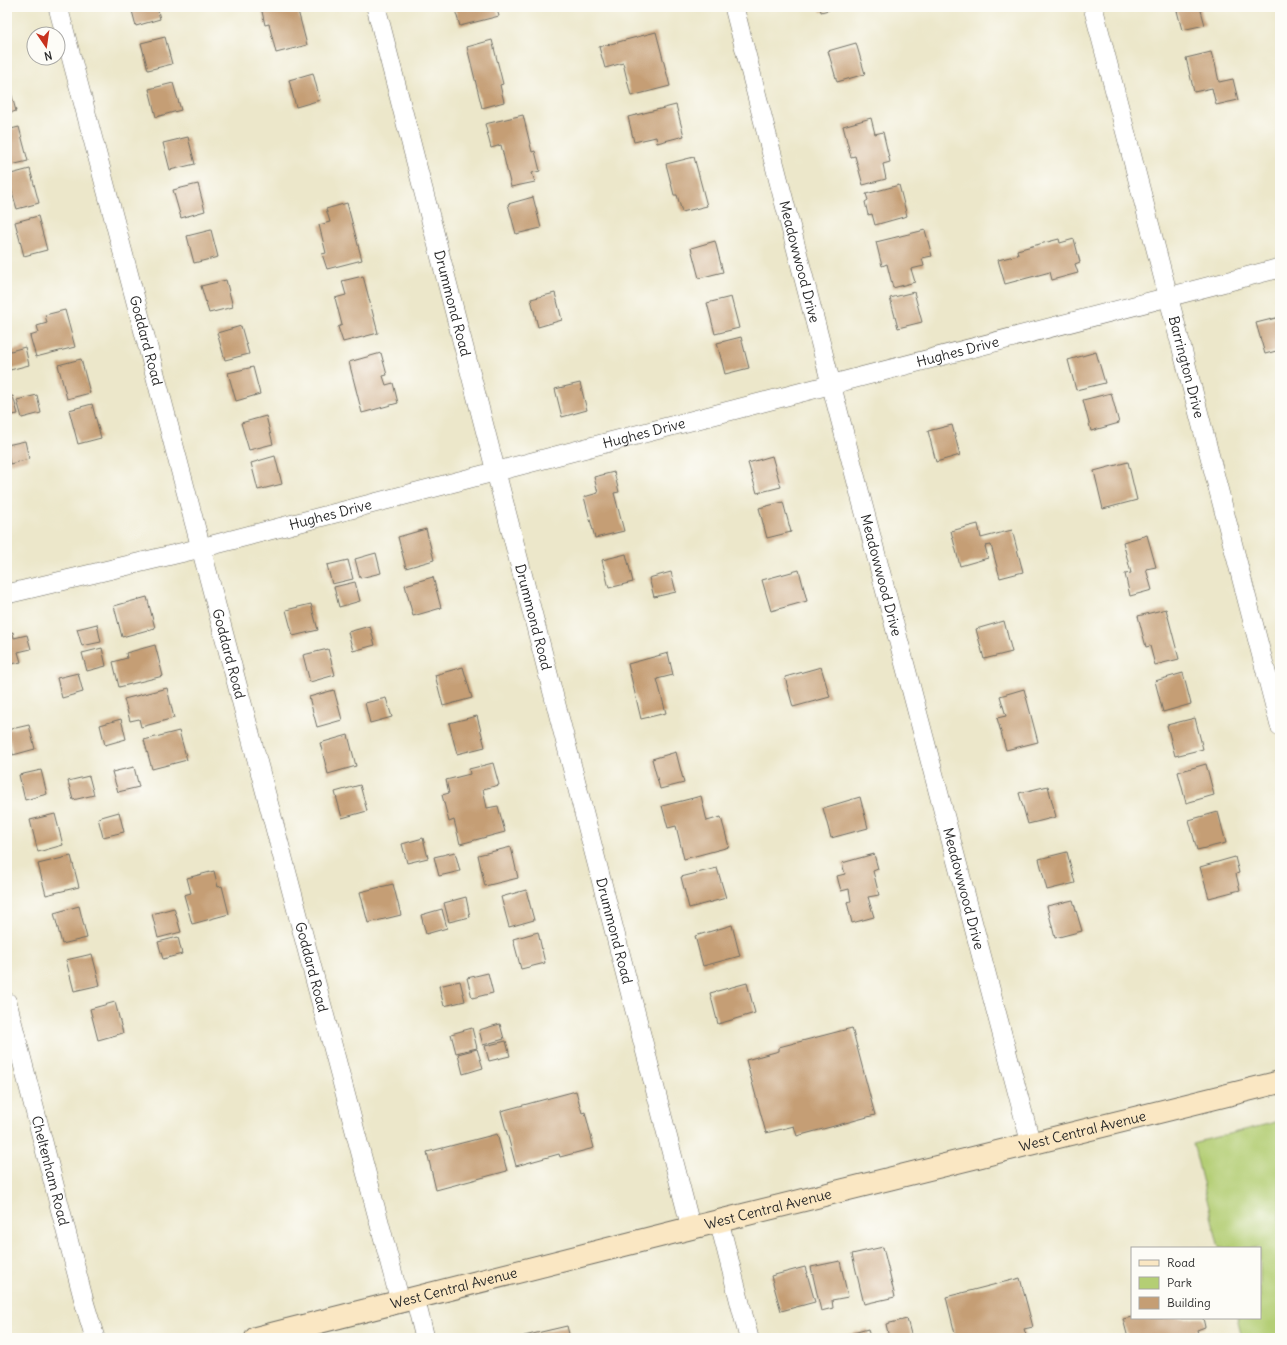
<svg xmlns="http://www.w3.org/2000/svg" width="1287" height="1345" viewBox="0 0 1287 1345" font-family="Delius,sans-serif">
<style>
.green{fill:#b4ce74;stroke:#707c50}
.building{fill:#c59e74}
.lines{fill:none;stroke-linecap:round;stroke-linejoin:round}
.minor-casing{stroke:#6f6d63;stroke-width:20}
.secondary-casing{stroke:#6f6d63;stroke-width:24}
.minor{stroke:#fff;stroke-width:19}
.secondary{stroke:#fae7c3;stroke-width:22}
.labels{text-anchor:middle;stroke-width:4;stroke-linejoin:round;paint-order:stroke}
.street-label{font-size:14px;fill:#2b2b2b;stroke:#fdfcf7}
</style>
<rect width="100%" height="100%" fill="#fdfcf7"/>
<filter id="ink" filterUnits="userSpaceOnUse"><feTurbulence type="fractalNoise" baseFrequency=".025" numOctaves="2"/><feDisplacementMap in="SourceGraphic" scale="8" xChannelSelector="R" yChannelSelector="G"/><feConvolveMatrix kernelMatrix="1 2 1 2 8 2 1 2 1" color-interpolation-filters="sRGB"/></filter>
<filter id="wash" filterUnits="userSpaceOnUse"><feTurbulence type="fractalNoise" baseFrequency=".012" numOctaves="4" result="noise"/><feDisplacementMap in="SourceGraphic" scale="16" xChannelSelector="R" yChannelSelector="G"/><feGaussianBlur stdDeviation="0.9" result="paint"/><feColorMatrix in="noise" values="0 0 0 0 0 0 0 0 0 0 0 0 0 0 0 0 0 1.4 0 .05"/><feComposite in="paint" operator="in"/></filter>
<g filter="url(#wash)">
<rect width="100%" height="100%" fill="#ece7ca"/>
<path class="green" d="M1280 1121V1338H1242L1237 1318H1260V1248H1219L1193 1143Z"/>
<g id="blocks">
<path class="building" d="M131 7H157L160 19 136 26Z
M261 7H297L307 45 276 53 269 24 265 25Z
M454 7H496L499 16 460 26Z
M820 7H839L821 12Z
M1176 7H1200L1205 25 1182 30Z
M656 32 670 86 631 96 623 63 605 68 599 47Z
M165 37 172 64 148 70 141 43Z
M492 40 503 84 500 85 504 102 482 108 467 47Z
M856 43 865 74 837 82 828 51Z
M1211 52 1214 63H1215L1219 82 1233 79 1238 100 1216 105 1212 88 1194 92 1186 58Z
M313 73 320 100 296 107 289 80Z
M7 78 16 111 7 114Z
M173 83 181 110 156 117 149 89Z
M676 105 684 136 657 143 656 137 634 142 628 117Z
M523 115 532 152 535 151 540 171 532 173 535 182 511 187 501 145 491 148 485 124Z
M871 118 875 134 883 132 890 162 883 164 886 179 863 185 855 156 851 157 843 126Z
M19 127 28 161 7 166V130Z
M188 137 195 164 170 170 163 143Z
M694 157 707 206 682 212 677 195H674L666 164Z
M30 169 39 203 17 209 7 175Z
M198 184 205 211 181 218 173 190Z
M899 185 907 216 875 225 872 214 868 215 865 202 868 200 866 194Z
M533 197 541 228 516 234 508 204Z
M347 203 362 260 327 269 322 254 326 253 319 225 330 222 326 209Z
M38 216 47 250 24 256 15 222Z
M211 230 218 257 194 263 187 236Z
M925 230 932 256 922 258 924 266 911 269 915 282 893 288 887 264 882 266 876 242Z
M1059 239 1060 243 1074 239 1080 262 1075 264 1078 273 1052 280 1050 272 1005 284 998 260 1018 255 1017 250Z
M715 241 723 272 699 278 691 248Z
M363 276 378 333 343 342 338 327 342 325 335 298 346 295 342 281Z
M226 280 233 307 209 313 201 286Z
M914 292 922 322 898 328 890 298Z
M555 293 562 320 538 327 531 299Z
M731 297 739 328 715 334 707 303Z
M65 310 75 347 36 357 30 336 39 333 37 326 47 323 45 315Z
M1280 317V350L1265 354 1256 323Z
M241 326 249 354 225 360 217 333Z
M741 337 749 368 725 374 717 343Z
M25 347 29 365 10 370 7 358V352Z
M1096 352 1105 383 1076 390 1068 360Z
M381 353 387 375 383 376 386 385 393 383 398 403 362 413 349 362Z
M81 359 90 393 67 399 58 365Z
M253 367 260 394 236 401 228 373Z
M580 383 587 410 562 417 555 389Z
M1111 393 1119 423 1091 431 1083 400Z
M37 395 41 413 22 418 17 400Z
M13 396 18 414 7 416V398Z
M92 404 101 438 78 444 69 410Z
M266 416 273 444 249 450 241 423Z
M952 425 960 455 936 462 928 431Z
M25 441 29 459 10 464 7 452V445Z
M275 456 282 484 258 490 251 463Z
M772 456 781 487 757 493 748 463Z
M1128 462 1137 500 1103 509 1094 471Z
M614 472 619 492 614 493 624 531 595 538 584 497 598 493 594 477Z
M783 502 791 532 767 538 759 508Z
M978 524 981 538 1012 530 1023 572 1000 578 991 545 985 546 988 558 960 566 951 531Z
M426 529 434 560 406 568 398 537Z
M1147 535 1156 567 1146 569 1152 590 1130 596 1125 574 1131 573 1123 542Z
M376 553 381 573 360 578 355 559Z
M626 554 633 582 609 588 602 560Z
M348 560 353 579 332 584 327 565Z
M799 570 807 601 771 611 762 580Z
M671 572 676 592 654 597 649 578Z
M433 577 441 608 413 616 405 585Z
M355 582 360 601 339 607 334 587Z
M147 597 155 628 122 637 114 606Z
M311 604 318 630 293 636 286 610Z
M1166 609 1179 659 1155 665 1150 646 1146 647 1138 616Z
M1004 621 1012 652 984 659 976 629Z
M97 624 101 642 82 646 77 629Z
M370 626 375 645 353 651 348 632Z
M13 632 14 638 27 635 31 649 18 652 21 662 7 665V634Z
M155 645 163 676 119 687 113 662 127 658 126 653Z
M102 648 106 666 87 671 82 653Z
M328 649 335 675 310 682 303 655Z
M668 653 673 675 657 679 666 713 641 719 628 664Z
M463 667 472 698 443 706 435 675Z
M821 667 830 697 793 707 785 677Z
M78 673 83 692 62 698 57 678Z
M1183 673 1191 704 1163 712 1155 681Z
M167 688 174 718 141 727 139 719 130 721 124 699Z
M1024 689 1038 742 1006 750 997 718 1006 716 1000 696Z
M334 690 342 720 317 727 309 697Z
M386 698 392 717 370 723 365 703Z
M477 716 485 747 457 754 449 723Z
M1195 718 1203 749 1175 756 1167 725Z
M121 719 126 739 105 745 100 725Z
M29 725 35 749 13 755 7 730Z
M179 731 187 760 152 769 144 740Z
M348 735 356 766 328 774 320 743Z
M676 752 684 783 660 789 652 759Z
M493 763 499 785 483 789 487 808 498 806 505 832 460 844 454 820 449 822 442 795 449 793 446 780 470 774 469 769Z
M1206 764 1214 795 1186 803 1178 772Z
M134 767 139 787 118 792 112 772Z
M41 770 47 794 25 800 19 775Z
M89 776 94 795 73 800 68 781Z
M360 785 367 811 342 818 335 792Z
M1048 786 1056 817 1028 824 1019 793Z
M701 796 707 821 721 817 729 847 684 859 676 826 668 828 662 806Z
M860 797 868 828 831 838 823 808Z
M119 812 124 832 103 837 98 818Z
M1218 812 1226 843 1197 850 1189 820Z
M55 814 63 845 38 852 30 820Z
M423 838 428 858 407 863 402 844Z
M511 847 518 878 485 886 478 855Z
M455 852 460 871 439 876 434 857Z
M1067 852 1075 883 1047 890 1039 859Z
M874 854 878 869 873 871 879 895 868 897 874 917 852 923 847 902 851 901 849 889 841 891 837 876 845 874 842 863Z
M71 856 79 887 46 895 38 864Z
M1235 857 1239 873 1236 874 1240 890 1209 898 1200 867Z
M717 868 726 898 689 908 681 877Z
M214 871 218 887 222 886 229 914 192 924 184 895 191 893 187 878Z
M393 884 401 915 368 923 360 892Z
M526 890 534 920 509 927 501 897Z
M466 897 470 917 449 922 444 903Z
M1073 900 1082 931 1055 938 1047 906Z
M79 906 87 938 62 944 54 913Z
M174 908 181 932 158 938 152 914Z
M442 909 447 928 426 934 421 915Z
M732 925 740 956 703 966 695 936Z
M538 932 545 963 521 969 513 939Z
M178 937 182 954 163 959 158 942Z
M92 954 100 985 74 991 66 960Z
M488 973 493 993 472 998 467 978Z
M460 981 465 1001 444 1006 439 986Z
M747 983 755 1013 718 1024 710 993Z
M115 1002 123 1033 98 1040 90 1009Z
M500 1024 504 1039 483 1045 479 1030Z
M472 1028 477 1048 456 1053 451 1034Z
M852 1028 875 1115 797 1136 794 1126 766 1133 746 1060 779 1051V1047Z
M506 1041 510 1056 489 1061 485 1046Z
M477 1049 483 1068 463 1074 458 1054Z
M576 1091 582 1113 585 1112 594 1148 560 1157 559 1154 516 1166 501 1111Z
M497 1134 507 1171 436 1190 427 1152Z
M883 1247 895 1297 864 1304 852 1254Z
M840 1261 848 1297 832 1300 833 1308 821 1311 811 1267Z
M805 1267 815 1302 781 1311 771 1276Z
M1020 1278 1033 1327 1024 1329 1027 1338H956L946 1297Z
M1132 1317V1318H1203L1205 1327 1197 1330 1199 1338H1128L1123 1319Z
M907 1319 912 1338H889L886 1324Z
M567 1326 570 1338H524V1336Z
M868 1329 870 1338H847L846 1335Z"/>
</g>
</g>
<g filter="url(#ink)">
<use href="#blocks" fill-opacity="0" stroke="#6f6d63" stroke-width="1"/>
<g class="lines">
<g class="minor-casing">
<g id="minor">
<path id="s1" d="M58 7 400 1301"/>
<path id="s2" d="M376 7 691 1228"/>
<path id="s3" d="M734 7 836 403 1031 1144"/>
<path id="s4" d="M1093 7 1280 726"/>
<path id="s5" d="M7 594 201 548 1280 268"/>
<path id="s6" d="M7 1002 85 1305 95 1338"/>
<path d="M719 1221 749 1338"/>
<path d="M415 1298 425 1338"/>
</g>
</g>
<g class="secondary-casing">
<g id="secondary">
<path id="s7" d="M256 1338 691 1228 1280 1082"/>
</g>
</g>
<use href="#minor" class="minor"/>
<use href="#secondary" class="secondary"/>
</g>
</g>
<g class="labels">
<g class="street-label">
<text dy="5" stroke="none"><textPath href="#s3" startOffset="263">Meadowwood Drive</textPath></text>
<text dy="5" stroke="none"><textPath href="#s2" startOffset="306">Drummond Road</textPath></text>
<text dy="5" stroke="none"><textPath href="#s1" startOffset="345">Goddard Road</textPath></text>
<text dy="5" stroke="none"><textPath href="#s5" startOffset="981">Hughes Drive</textPath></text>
<text dy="5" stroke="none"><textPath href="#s4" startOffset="372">Barrington Drive</textPath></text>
<text dy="5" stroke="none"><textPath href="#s5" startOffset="657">Hughes Drive</textPath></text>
<text dy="5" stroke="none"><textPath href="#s5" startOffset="333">Hughes Drive</textPath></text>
<text dy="5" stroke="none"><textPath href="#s3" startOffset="587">Meadowwood Drive</textPath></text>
<text dy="5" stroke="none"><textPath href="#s2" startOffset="630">Drummond Road</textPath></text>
<text dy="5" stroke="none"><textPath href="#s1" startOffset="669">Goddard Road</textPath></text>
<text dy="5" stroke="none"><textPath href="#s3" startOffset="911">Meadowwood Drive</textPath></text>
<text dy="5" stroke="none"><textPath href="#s2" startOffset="954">Drummond Road</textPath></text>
<text dy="5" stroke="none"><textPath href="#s1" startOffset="993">Goddard Road</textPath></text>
<text dy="5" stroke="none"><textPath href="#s7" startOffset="852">West Central Avenue</textPath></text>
<text dy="5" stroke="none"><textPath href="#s6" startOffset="174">Cheltenham Road</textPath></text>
<text dy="5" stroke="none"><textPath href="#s7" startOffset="528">West Central Avenue</textPath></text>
<text dy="5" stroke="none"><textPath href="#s7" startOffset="204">West Central Avenue</textPath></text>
</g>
</g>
<rect width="1287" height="1345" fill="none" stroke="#fdfcf7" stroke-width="24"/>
<rect x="1131" y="1247" width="130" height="72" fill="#fdfcf7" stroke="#a9a8a5"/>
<rect x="1139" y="1260" width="20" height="6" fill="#fae7c3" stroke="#a9a8a5"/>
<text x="1167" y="1267" font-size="12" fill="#2b2b2b">Road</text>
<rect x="1139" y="1277" width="20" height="12" fill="#b4ce74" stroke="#a9a8a5"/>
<text x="1167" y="1287" font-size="12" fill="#2b2b2b">Park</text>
<rect x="1139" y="1297" width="20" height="12" fill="#c59e74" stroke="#a9a8a5"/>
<text x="1167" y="1307" font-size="12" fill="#2b2b2b">Building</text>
<g transform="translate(46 46) rotate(167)"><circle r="19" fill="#fdfcf7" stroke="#a9a8a5"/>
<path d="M0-3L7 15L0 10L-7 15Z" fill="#c8321e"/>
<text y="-6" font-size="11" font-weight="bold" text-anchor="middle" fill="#2b2b2b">N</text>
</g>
</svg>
